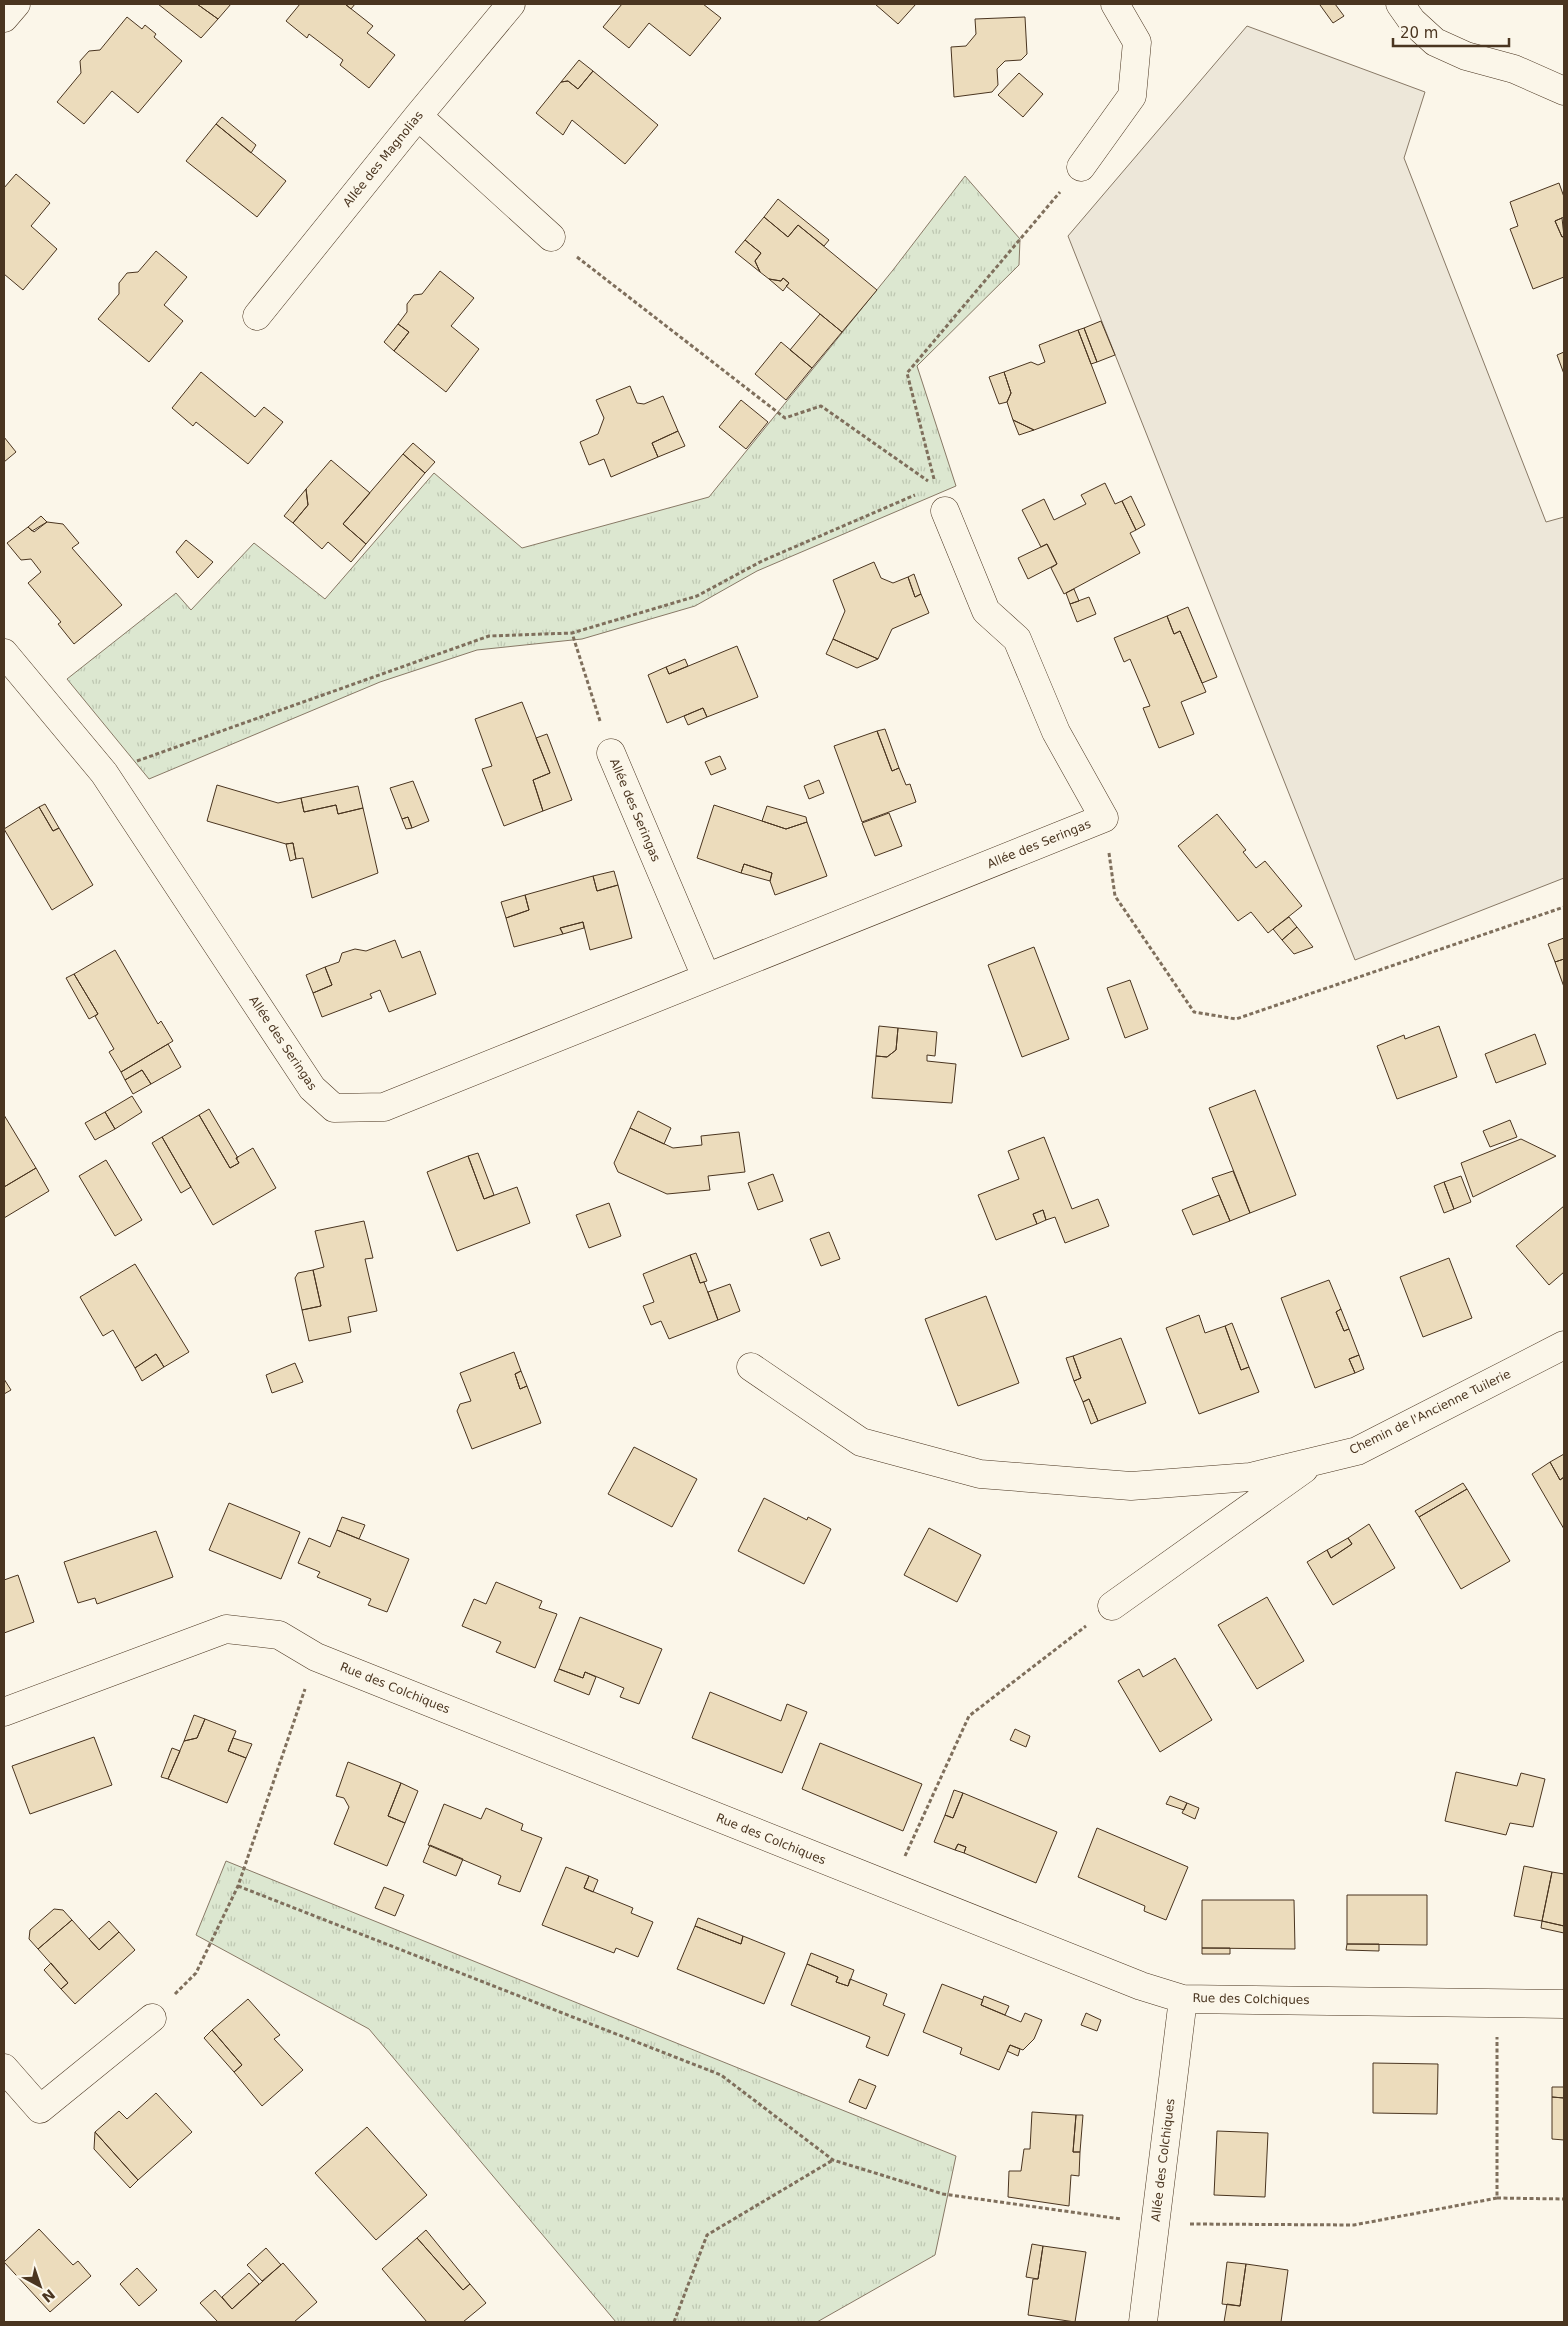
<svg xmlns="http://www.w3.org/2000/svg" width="1568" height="2326" viewBox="0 0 1568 2326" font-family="'DejaVu Sans',sans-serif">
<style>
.park{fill:url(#park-tufts);stroke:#887966}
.parking{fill:#ede7d9;stroke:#887966}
.building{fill:#ecdcbc;stroke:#4a3520}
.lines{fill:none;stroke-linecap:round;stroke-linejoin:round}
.minor-casing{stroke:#4a3520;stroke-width:29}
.path{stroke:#7f6f5c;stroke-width:3;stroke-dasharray:4 2.5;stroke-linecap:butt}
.minor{stroke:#fbf6e9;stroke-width:28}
.labels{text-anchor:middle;stroke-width:4;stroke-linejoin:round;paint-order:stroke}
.street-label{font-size:12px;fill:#4a3520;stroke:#fbf6e9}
</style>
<defs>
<pattern id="park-tufts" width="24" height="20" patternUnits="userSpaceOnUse" patternTransform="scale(1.25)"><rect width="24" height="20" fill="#dce7d0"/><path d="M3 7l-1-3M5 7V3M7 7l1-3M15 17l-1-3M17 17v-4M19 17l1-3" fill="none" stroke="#bec7b2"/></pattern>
</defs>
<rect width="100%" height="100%" fill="#fbf6e9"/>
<path class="park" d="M965 176 1020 239 1019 265 917 366 956 486 757 571 695 606 582 639 477 650 380 682 149 779 67 679 176 593 191 610 254 543 325 599 434 473 522 548 709 497 893 270Z
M226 1861 956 2156 935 2255 817 2322H616L369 2029 196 1935Z"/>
<path class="parking" d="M1247 26 1425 92 1404 158 1546 522 1564 517V878L1355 960 1068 236Z"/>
<path class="building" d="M158 4H197L218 19 201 38Z
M197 4H231L218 19Z
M300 4H345L373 26 367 33 395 55 369 88 340 65 343 60 309 34 307 38 286 21Z
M345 4H355L351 9Z
M622 4H703L721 18 690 56 649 23 629 48 603 27Z
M875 4H916L898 24Z
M1322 4H1335L1344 16 1333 23 1320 5Z
M127 17 142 29 145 25 156 34 154 37 182 61 138 113 112 91 84 124 57 102 81 73 80 61 89 51 100 50Z
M1025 17 1027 54 1021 60 1005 61 997 69 998 85 992 92 954 97 951 47 966 46 976 34 975 19Z
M579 60 593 71 578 89 568 81 561 82Z
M593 71 658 125 625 164 572 120 563 135 536 113 561 82 568 81 578 89Z
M1019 73 1043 94 1023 117 998 95Z
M222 117 256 145 251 153 216 124Z
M216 124 286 181 257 217 186 161Z
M16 174 50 203 31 226 57 249 23 290 4 274V188Z
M1559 183 1564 197V217L1555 221 1562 237 1564 236V277L1533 289 1510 229 1518 226 1510 202Z
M778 199 829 240 824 246 798 225 788 237 764 217Z
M764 217 788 237 798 225 877 290 842 332 786 286 789 283 783 278 781 281 769 279 760 272 755 261 761 253 745 240Z
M1562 218 1564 236 1562 237 1555 221Z
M745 240 761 253 755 261 760 272 735 252Z
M156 251 187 277 164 305 183 321 149 362 98 319 119 294V283L127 273 138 272Z
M440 271 474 298 451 326 479 349 446 392 394 351 409 332 398 324 407 312V304L414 295 422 294Z
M783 278 789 283 783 291 769 279 781 281Z
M820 314 842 332 812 368 790 350Z
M1101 321 1115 355 1097 362 1084 328Z
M398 324 409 332 394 351 384 342Z
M1084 328 1097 362 1091 364 1078 330Z
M1078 330 1106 403 1034 430 1013 420 1007 402 1011 393 1004 372 1031 362 1038 365 1045 362 1039 345Z
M781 342 812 368 786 400 755 374Z
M1564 352V374L1557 355Z
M201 372 255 417 264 407 283 422 248 464 196 422 193 426 172 408Z
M1004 372 1011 393 1007 402 999 404 989 377Z
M630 386 637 403 644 404 663 396 678 431 652 443 658 457 611 477 604 459 589 465 580 442 598 434 604 418 596 400Z
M741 400 768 422 746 449 719 427Z
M1013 420 1034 430 1019 435Z
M678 431 685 446 658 457 652 443Z
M4 437 16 452 4 462Z
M413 443 435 462 425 473 403 454Z
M403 454 425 473 366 544 343 524Z
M331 460 370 493 343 524 366 544 351 562 328 542 322 549 293 523 308 505 306 489Z
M1105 483 1115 504 1122 501 1136 530 1130 533 1140 553 1064 594 1051 568 1057 564 1047 544 1041 547 1022 510 1044 499 1054 520 1086 504 1081 495Z
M306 489 308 505 293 523 284 516Z
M1131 496 1145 525 1136 530 1122 501Z
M41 516 47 522 32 531 28 527Z
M47 522 63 524 79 543 72 548 122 605 74 644 58 624 61 622 28 583 41 572 31 559 21 560 7 543 28 527 34 532Z
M186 540 213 562 198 578 176 552Z
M1047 544 1057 564 1028 579 1018 558Z
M874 562 881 578 893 583 908 577 915 597 921 594 929 613 892 629 878 659 833 639 845 611 833 580Z
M914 574 921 594 915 597 908 577Z
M1074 589 1079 601 1070 604 1066 593Z
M1089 597 1096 614 1077 622 1070 604Z
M1188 607 1217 677 1202 683 1180 631 1174 634 1167 616Z
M1167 616 1174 634 1180 631 1206 692 1181 702 1194 734 1159 748 1143 708 1150 706 1130 659 1124 662 1114 638Z
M833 639 878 659 857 668 826 654Z
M737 646 758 697 707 717 703 708 667 723 648 675 666 667 669 674Z
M685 659 688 666 669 674 666 667Z
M522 702 550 773 533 780 543 811 504 826 482 769 492 766 475 719Z
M703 708 707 717 688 725 684 716Z
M885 729 899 768 892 771 877 731Z
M877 731 892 771 899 768 906 785 910 784 916 802 862 822 834 746Z
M547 734 572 800 543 811 533 780 550 773 536 738Z
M720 756 726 769 711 775 705 762Z
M819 780 824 793 809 799 804 786Z
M413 781 429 821 412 828 408 817 402 819 390 788Z
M217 785 278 803 301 798 304 812 336 805 338 814 363 808 378 873 312 898 303 858 296 859 293 843 286 844 207 821Z
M358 786 363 808 338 814 336 805 304 812 301 798Z
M45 804 59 828 53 831 39 807Z
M714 805 786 829 807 822 827 876 775 895 770 881 772 873 744 864 741 873 697 858Z
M767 806 806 817 807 822 786 829 762 821Z
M39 807 53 831 59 828 93 885 52 910 4 829Z
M889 813 902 846 875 856 862 823Z
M1217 814 1246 850 1243 852 1256 868 1265 861 1302 906 1268 933 1251 912 1238 921 1178 846Z
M408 817 412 828 406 829 402 819Z
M293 843 296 859 290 861 286 844Z
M744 864 772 873 770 881 741 873Z
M614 871 618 885 597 891 593 876Z
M593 876 597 891 618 885 632 938 590 950 583 922 560 928 563 934 514 947 506 918 529 910 525 895Z
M525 895 529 910 506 918 501 902Z
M1289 917 1297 927 1282 940 1273 929Z
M583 922 584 928 563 934 560 928Z
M1297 927 1313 947 1294 954 1282 940Z
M1564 938V959L1555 962 1548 944Z
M395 940 402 958 420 951 436 994 389 1012 380 990 370 994 372 998 322 1017 313 993 332 985 325 967 339 962 342 953 355 949 366 951Z
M1034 947 1069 1039 1022 1057 988 965Z
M115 950 158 1024 161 1021 173 1041 121 1072 109 1052 114 1049 95 1016 98 1014 74 974Z
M1564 959V987L1555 962Z
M325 967 332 985 313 993 306 975Z
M74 974 98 1014 89 1019 66 978Z
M1130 980 1148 1029 1125 1038 1107 988Z
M879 1026 898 1028 896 1050 887 1057 876 1056Z
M1439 1026 1457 1077 1397 1099 1377 1046 1404 1035 1405 1039Z
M898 1028 937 1032 935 1056 927 1055V1061L956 1064 952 1103 872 1098 876 1056 887 1057 896 1050Z
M1535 1034 1546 1064 1496 1083 1485 1054Z
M168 1044 181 1067 151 1084 142 1070 125 1080 121 1072Z
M142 1070 151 1084 133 1094 125 1080Z
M1255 1090 1296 1195 1250 1213 1209 1108Z
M132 1096 142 1112 115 1129 105 1112Z
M209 1109 238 1158H236L239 1163 230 1168 199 1115Z
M638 1111 671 1128 664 1144 630 1128Z
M105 1112 115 1129 95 1140 85 1123Z
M4 1115 36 1168 4 1187Z
M199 1115 230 1168 239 1163 236 1158 253 1148 276 1188 213 1225 162 1137Z
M1510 1120 1517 1137 1490 1147 1483 1131Z
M630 1128 673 1148 702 1145 701 1136 739 1132 745 1172 708 1176 710 1190 667 1194 618 1172 614 1163Z
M162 1137 191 1187 181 1193 152 1143Z
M1044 1137 1072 1209 1098 1199 1109 1226 1065 1243 1055 1217 1046 1220 1043 1210 1033 1214 1037 1224 996 1240 978 1195 1019 1179 1008 1151Z
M1521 1139 1556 1156 1473 1197 1461 1163Z
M478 1153 494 1195 484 1199 468 1156Z
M468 1156 484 1199 517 1187 530 1223 457 1251 427 1172Z
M106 1160 142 1220 115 1236 79 1176Z
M36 1168 49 1191 4 1218V1187Z
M1233 1171 1250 1213 1230 1221 1212 1178Z
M773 1174 783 1201 758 1210 748 1183Z
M1461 1176 1471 1202 1454 1209 1444 1182Z
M1444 1182 1454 1209 1444 1213 1434 1186Z
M1219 1195 1230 1221 1193 1235 1182 1210Z
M609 1203 621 1236 589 1248 576 1215Z
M1564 1206V1272L1549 1285 1516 1246Z
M1043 1210 1046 1220 1037 1224 1033 1214Z
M364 1221 373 1258 365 1259 377 1311 348 1317 351 1332 309 1341 302 1310 321 1306 313 1270 324 1267 315 1231Z
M829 1232 840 1259 821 1266 810 1239Z
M696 1253 707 1281 700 1283 690 1255Z
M690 1255 700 1283 704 1282 718 1320 669 1339 661 1321 651 1325 643 1306 654 1302 643 1274Z
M1449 1258 1472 1318 1423 1337 1400 1277Z
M135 1264 189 1352 164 1367 156 1354 135 1368 113 1330 103 1336 80 1297Z
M313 1270 321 1306 302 1310 295 1278 298 1273Z
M1329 1280 1341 1309 1336 1312 1344 1331 1349 1329 1359 1355 1349 1359 1355 1373 1315 1388 1281 1298Z
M730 1284 740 1311 718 1320 708 1292Z
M986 1296 1019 1383 958 1406 925 1319Z
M1341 1309 1349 1329 1344 1331 1336 1312Z
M1199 1315 1205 1333 1225 1326 1241 1370 1249 1367 1259 1392 1199 1414 1166 1328Z
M1232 1323 1249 1367 1241 1370 1225 1326Z
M1121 1338 1146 1403 1098 1421 1089 1399 1083 1402 1074 1381 1081 1378 1073 1356Z
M514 1352 521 1371 515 1374 520 1389 527 1386 541 1423 472 1449 457 1411 460 1404 471 1401 460 1373Z
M156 1354 164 1367 142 1381 135 1368Z
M1359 1355 1364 1369 1355 1373 1349 1359Z
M1073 1356 1081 1378 1074 1381 1066 1358Z
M295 1363 303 1382 272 1393 266 1375Z
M521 1371 527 1386 520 1389 515 1374Z
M4 1379 11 1390 4 1394Z
M1089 1399 1098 1421 1091 1424 1083 1402Z
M634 1447 697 1479 672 1527 608 1494Z
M1564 1454V1477L1560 1480 1550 1462Z
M1550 1462 1560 1480 1564 1477V1529L1532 1474Z
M1463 1483 1467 1489 1419 1517 1415 1511Z
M1467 1489 1510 1561 1461 1589 1419 1517Z
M764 1498 807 1520 808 1517 831 1529 804 1584 738 1551Z
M229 1503 300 1532 281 1579 209 1550Z
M342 1517 365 1525 359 1539 337 1530Z
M1369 1524 1395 1568 1333 1605 1307 1562 1327 1550 1331 1558 1352 1544 1348 1538Z
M929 1528 981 1555 957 1602 904 1575Z
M337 1530 409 1559 387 1612 368 1605 371 1599 317 1577 320 1572 298 1563 309 1538 330 1547Z
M156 1531 173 1577 97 1604 95 1598 78 1603 64 1562Z
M1348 1538 1352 1544 1331 1558 1327 1550Z
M18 1575 34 1622 4 1633V1580Z
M496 1582 542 1601 539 1608 557 1614 535 1668 496 1652 501 1642 462 1626 474 1599 486 1604Z
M1267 1597 1304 1661 1257 1689 1218 1625Z
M580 1617 662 1649 639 1704 620 1697 624 1688 585 1672 583 1678 559 1669Z
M1175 1658 1212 1720 1160 1752 1118 1681 1139 1669 1143 1677Z
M559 1669 583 1678 585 1672 596 1677 589 1695 554 1681Z
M710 1692 781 1721 787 1704 807 1712 782 1773 692 1738Z
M194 1715 205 1719 197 1738 184 1741Z
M205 1719 236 1731 228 1751 246 1758 227 1803 168 1779 184 1741 197 1738Z
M1015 1729 1030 1736 1026 1747 1010 1740Z
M94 1737 112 1785 30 1814 12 1766Z
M233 1738 252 1744 246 1758 228 1751Z
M820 1743 922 1784 903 1831 802 1789Z
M172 1748 180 1751 168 1779 161 1777Z
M348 1762 401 1783 388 1816 405 1823 387 1866 334 1844 349 1807 344 1798 336 1796Z
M1456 1772 1517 1786 1521 1773 1545 1779 1533 1827 1510 1823 1506 1835 1445 1821Z
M401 1783 418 1791 405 1823 388 1816Z
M954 1790 963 1793 953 1818 945 1815Z
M963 1793 1057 1832 1036 1883 964 1853 966 1847 958 1844 955 1850 934 1842 945 1815 953 1818Z
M1170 1796 1187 1803 1184 1810 1166 1804Z
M1187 1803 1199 1808 1195 1819 1182 1813Z
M444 1804 481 1819 486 1808 523 1824 521 1830 542 1838 520 1892 498 1884 501 1876 428 1845Z
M1097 1828 1188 1867 1166 1920 1144 1911 1145 1906 1078 1877Z
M958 1844 966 1847 964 1853 955 1850Z
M430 1845 463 1859 456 1876 423 1862Z
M1524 1866 1552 1872 1542 1921 1514 1916Z
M566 1867 589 1876 584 1888 633 1908 631 1913 653 1922 638 1957 616 1948 614 1953 542 1925Z
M1552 1872 1564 1874V1926L1542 1921Z
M589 1876 598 1880 593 1892 584 1888Z
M384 1887 404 1895 395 1916 375 1908Z
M1347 1895H1427V1945L1347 1944Z
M1202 1900H1294L1295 1949 1202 1948Z
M54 1909 63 1910 72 1920 38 1949 29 1939 30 1930Z
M698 1918 743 1936 741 1944 695 1926Z
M72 1920 99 1950 119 1932 135 1950 75 2004 61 1989 68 1983 38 1949Z
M109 1921 119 1932 99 1950 89 1939Z
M1542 1921 1564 1926V1933L1541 1928Z
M695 1926 741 1944 743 1936 785 1953 764 2004 677 1969Z
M1347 1944H1379V1951L1346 1950Z
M1202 1948H1230V1954H1202Z
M811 1953 854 1970 848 1986 836 1982 838 1977 807 1964Z
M51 1963 68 1983 61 1989 44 1970Z
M807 1964 838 1977 836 1982 848 1986 850 1979 887 1994 883 2005 905 2014 888 2056 866 2047 870 2037 791 2005Z
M942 1984 983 2000 981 2005 1021 2022 1025 2013 1042 2020 1034 2039 1023 2050 1010 2045 999 2070 960 2054 962 2048 923 2032Z
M984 1996 1009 2006 1005 2015 981 2005Z
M248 1999 280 2035 274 2039 303 2070 262 2106 234 2072 242 2065 212 2030Z
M1086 2013 1101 2020 1097 2031 1081 2025Z
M212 2030 242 2065 234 2072 204 2038Z
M1010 2045 1020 2049 1018 2056 1007 2051Z
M1373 2063 1438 2064 1437 2114 1373 2113Z
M859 2079 876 2086 866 2109 849 2102Z
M1552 2087H1564V2098L1552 2097Z
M156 2093 192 2132 138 2180 95 2132 119 2111 127 2119Z
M1552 2097 1564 2098V2140L1552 2139Z
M1032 2112 1076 2115 1073 2152H1080L1079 2176 1071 2175 1069 2206 1008 2197 1009 2171H1021L1024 2149H1030Z
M1076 2115H1083L1080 2152H1073Z
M367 2127 427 2195 376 2240 315 2173Z
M1217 2131 1268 2133 1265 2197 1214 2195Z
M95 2132 138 2180 130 2188 94 2149Z
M39 2229 73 2265 78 2261 91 2276 50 2312 4 2262Z
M426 2230 470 2284 463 2290 417 2238Z
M417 2238 463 2290 470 2284 486 2303 463 2322H427L382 2269Z
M1032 2244 1043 2246 1038 2279 1026 2277Z
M1043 2246 1086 2252 1075 2322 1028 2315 1033 2279H1038Z
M266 2248 281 2265 262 2281 247 2265Z
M1227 2262 1246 2264 1240 2306 1222 2304Z
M283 2263 317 2302 294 2322H218L200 2303 215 2290 232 2309Z
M1246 2264 1288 2270 1281 2322H1224L1227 2304 1240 2306Z
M137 2268 157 2290 139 2306 120 2284Z
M249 2273 259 2284 232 2309 222 2297Z"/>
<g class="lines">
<g class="minor-casing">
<path id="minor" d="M1400 4 1412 21 1435 42 1466 56 1514 69 1564 91
M4 18 16 4
M418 116 551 237
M1081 167 1132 96 1137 42 1115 4
M257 316 418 116 511 4
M4 653 104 773 312 1088 334 1108 384 1107 1104 818 1056 732 1017 639 986 611 945 511
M611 753 706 977
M751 1367 861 1442 980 1474 1131 1486 1250 1477 1357 1451 1564 1345
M1112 1606 1304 1469
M4 1712 226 1629 279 1635 316 1657 1141 1986 1183 1999 1564 2004
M4 2068 40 2109 152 2018
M1143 2322 1183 1999"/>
</g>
<path class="path" d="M577 257 785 418 821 406 928 481
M934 479 907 373 1060 192
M600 721 572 633 697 596 762 561 915 495
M137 761 489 636 572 633
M1109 853 1115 896 1194 1012 1236 1019 1564 907
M905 1856 969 1716 1086 1626
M238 1886 721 2075 833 2160 943 2194 1121 2219
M175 1994 196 1973 238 1886 305 1689
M1497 2198 1564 2199
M1190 2224 1354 2225 1497 2198V2037
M674 2322 707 2235 833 2160"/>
<use href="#minor" class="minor"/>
</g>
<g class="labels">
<g class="street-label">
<text transform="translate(383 159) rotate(-51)" y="4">Allée des Magnolias</text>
<text transform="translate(635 810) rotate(67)" y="4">Allée des Seringas</text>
<text transform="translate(1039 844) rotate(-22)" y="4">Allée des Seringas</text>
<text transform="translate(283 1043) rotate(56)" y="4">Allée des Seringas</text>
<text transform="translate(1430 1412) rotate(-26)" y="4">Chemin de l'Ancienne Tuilerie</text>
<text transform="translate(395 1688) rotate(22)" y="4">Rue des Colchiques</text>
<text transform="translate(771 1839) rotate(22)" y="4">Rue des Colchiques</text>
<text transform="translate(1251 1999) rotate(1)" y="4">Rue des Colchiques</text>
<text transform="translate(1163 2160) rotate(-83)" y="4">Allée des Colchiques</text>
</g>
</g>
<rect width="1568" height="2326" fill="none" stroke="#4a3520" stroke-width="10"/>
<g transform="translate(40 2286) rotate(140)" stroke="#fbf6e9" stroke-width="4" paint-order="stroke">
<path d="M0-4L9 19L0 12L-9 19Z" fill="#4a3520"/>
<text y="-8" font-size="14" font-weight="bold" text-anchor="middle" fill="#4a3520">N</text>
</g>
<path d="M1393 38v8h116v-8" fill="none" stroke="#4a3520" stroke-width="2.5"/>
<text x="1400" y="38" font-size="15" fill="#4a3520" stroke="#fbf6e9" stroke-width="4" paint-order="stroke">20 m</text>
</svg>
